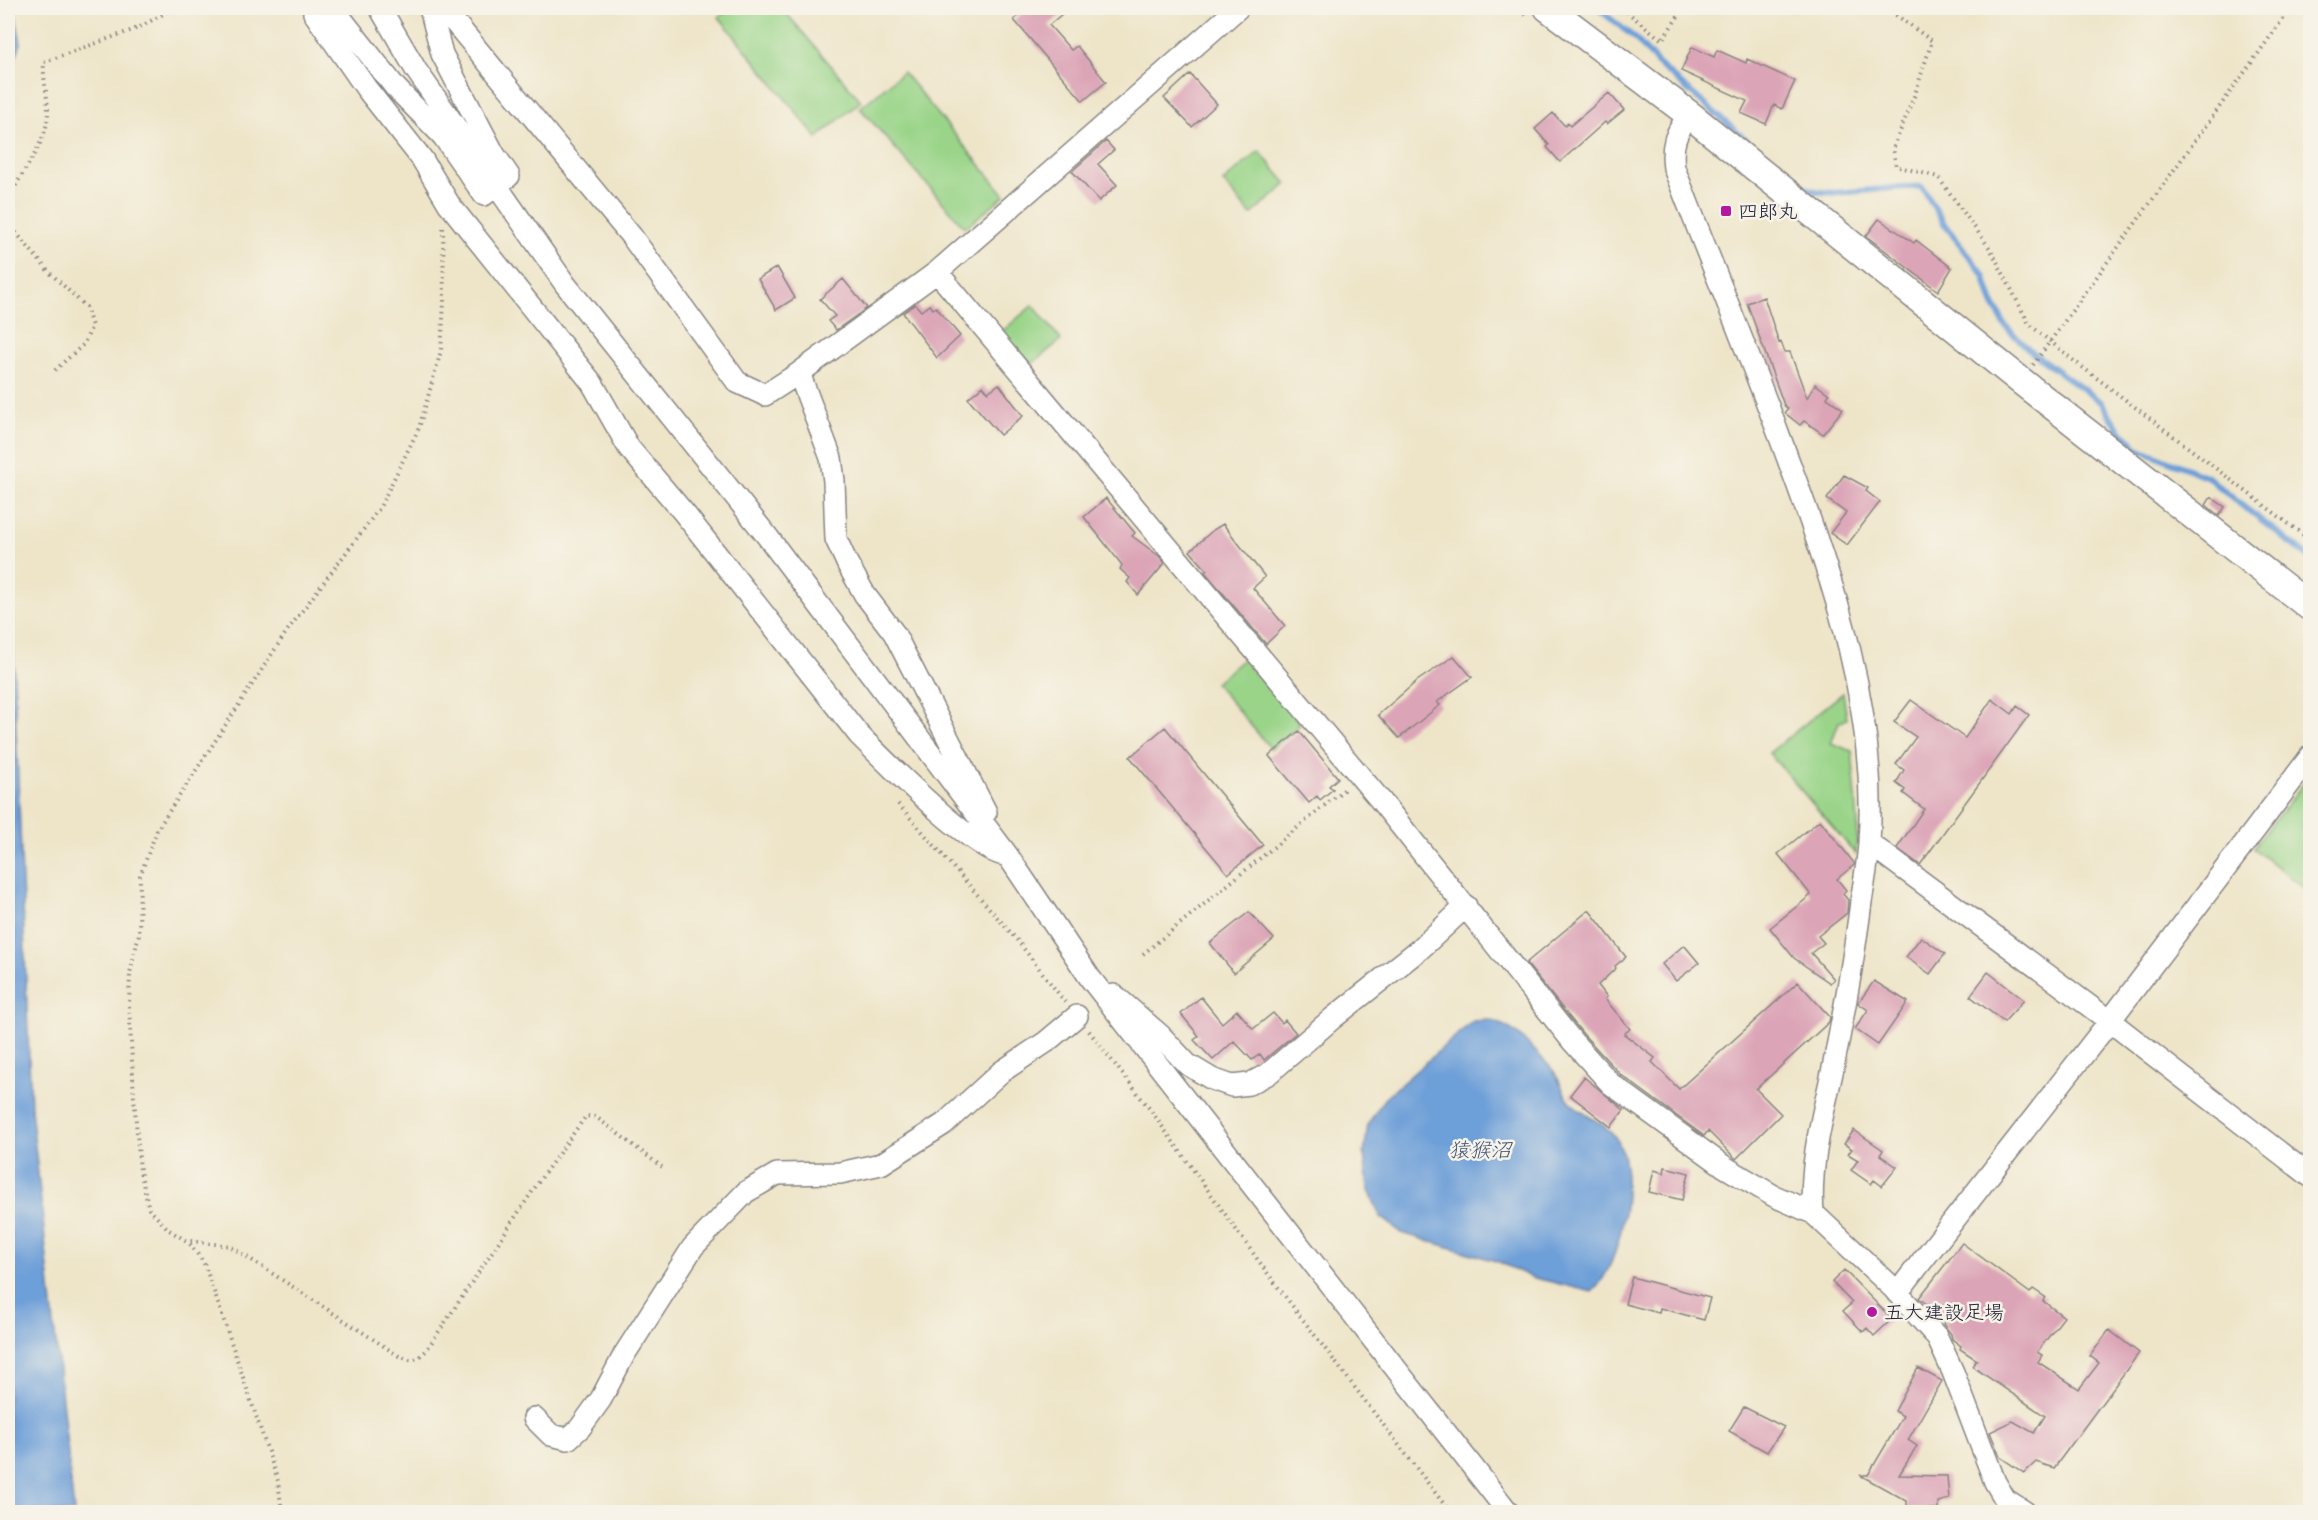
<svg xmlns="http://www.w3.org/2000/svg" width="2318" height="1520" viewBox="0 0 2318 1520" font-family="'Patrick Hand','Klee One',sans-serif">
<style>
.green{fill:#99d488;stroke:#5e7b62;stroke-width:1.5}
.water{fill:#6d9fd8;stroke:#48608a;stroke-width:1.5}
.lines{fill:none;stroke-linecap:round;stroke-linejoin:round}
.stream{stroke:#6d9fd8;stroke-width:6}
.building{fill:#dca5b7}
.minor-casing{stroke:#888482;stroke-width:24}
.tertiary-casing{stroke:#888482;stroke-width:30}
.path{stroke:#888482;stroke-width:4;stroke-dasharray:1.5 4.5;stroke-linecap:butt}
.minor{stroke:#fff;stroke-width:21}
.tertiary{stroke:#fff;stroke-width:27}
.poi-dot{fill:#b5179e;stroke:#f7f3e8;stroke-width:2}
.labels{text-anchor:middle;stroke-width:5;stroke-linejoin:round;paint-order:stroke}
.poi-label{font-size:20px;fill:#22223b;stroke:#f7f3e8;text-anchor:start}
.water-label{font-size:21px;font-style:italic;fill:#40547a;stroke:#f7f3e8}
</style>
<rect width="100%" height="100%" fill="#f7f3e8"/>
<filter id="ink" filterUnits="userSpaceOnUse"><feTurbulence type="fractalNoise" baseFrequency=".0167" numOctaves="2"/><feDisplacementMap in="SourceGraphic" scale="12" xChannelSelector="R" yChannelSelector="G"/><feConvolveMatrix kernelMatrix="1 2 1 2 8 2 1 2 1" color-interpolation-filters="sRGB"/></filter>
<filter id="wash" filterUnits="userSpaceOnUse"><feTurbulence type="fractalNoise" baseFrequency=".008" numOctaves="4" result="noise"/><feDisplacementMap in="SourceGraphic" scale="24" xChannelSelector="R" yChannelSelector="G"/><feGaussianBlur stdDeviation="1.35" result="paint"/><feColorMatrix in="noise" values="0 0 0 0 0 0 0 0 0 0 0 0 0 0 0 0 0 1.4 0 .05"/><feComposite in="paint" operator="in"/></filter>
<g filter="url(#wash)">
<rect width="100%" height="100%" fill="#eee5c9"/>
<path class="green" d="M730 8H782L861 101 817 138 719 17Z
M903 72 1005 195 965 228 860 108Z
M1259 151 1287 184 1251 215 1223 182Z
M1033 305 1061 340 1027 368 999 334Z
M1246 657 1301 724 1271 749 1215 683Z
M1843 693 1847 719 1839 722 1831 743 1852 751 1858 823 1856 854 1769 753Z
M2307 779 2310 782V893L2253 848Z"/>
<path class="water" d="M8 8H14L21 43 8 80Z
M8 522 31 1108 74 1512H8Z
M1489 1020C1512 1026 1524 1039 1540 1056 1545 1062 1551 1067 1555 1073 1560 1081 1562 1090 1567 1097 1581 1118 1608 1121 1618 1142 1637 1176 1621 1267 1592 1292L1531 1277 1499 1262 1402 1233 1380 1216 1368 1188 1364 1154 1368 1124 1384 1099 1473 1021Z"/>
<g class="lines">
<path class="stream" d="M1597 8 1635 38 1658 64 1788 176C1794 180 1801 186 1808 189 1833 199 1891 185 1922 187L1945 225 1984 275 1992 301 2006 327 2033 353 2102 403 2116 425 2137 448 2208 477 2240 504 2310 558"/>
</g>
<g id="blocks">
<path class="building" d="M1028 8H1069L1049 25 1071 50 1077 46 1106 82 1083 101 1014 20Z
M1692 47 1714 57 1717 50 1746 63 1747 59 1795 81 1782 109 1774 105 1766 124 1741 113 1747 101 1681 71Z
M1190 74 1217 104 1192 127 1164 98Z
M1609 93 1624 110 1607 124 1605 122 1560 162 1547 147 1549 145 1535 129 1553 113 1565 126 1568 123 1570 126Z
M1106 141 1114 150 1098 164 1117 185 1099 201 1072 171Z
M1879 219 1914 243 1916 240 1952 268 1938 291 1866 236Z
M777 267 795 298 776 310 758 279Z
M843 279 867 308 836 330 828 321 835 316 820 299Z
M1764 297 1779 343 1781 342 1785 352H1790L1807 398 1815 384 1829 394 1827 398 1843 409 1823 434 1804 421 1800 425 1785 413 1788 409 1784 405 1747 303Z
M915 304 921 311 930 305 933 309 936 307 960 336 937 358 903 313Z
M999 384 1023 416 1000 435 968 398 983 386 988 392Z
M1844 475 1868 488 1866 491 1880 502 1847 545 1830 533 1846 513 1827 499Z
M2211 497 2225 507 2219 516 2206 505Z
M1106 498 1135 533 1132 536 1159 556 1165 563 1138 595 1127 582 1130 578 1120 569 1122 565 1084 517Z
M1223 524 1265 577 1253 588 1285 626 1266 644 1205 572 1207 570 1190 551 1213 530Z
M1454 656 1472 677 1437 702 1440 705 1399 738 1378 715 1417 681Z
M1992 699 2012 714 2017 706 2029 715 1920 865 1897 848 1924 809 1903 793 1905 790 1896 783 1904 770 1896 764 1916 737 1894 722 1911 700 1965 738Z
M1165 727 1263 845 1228 874 1130 757Z
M1299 731 1338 778 1329 786 1333 789 1320 800 1317 796 1309 803 1269 756Z
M1820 820 1854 863V865L1837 879 1846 890 1843 894 1848 900 1847 913 1818 936 1824 943 1811 953 1834 979 1830 983 1794 958 1770 928 1811 895 1778 854Z
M1589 910 1626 957 1615 966 1616 968 1598 985 1607 997 1605 999 1630 1029 1624 1034 1655 1058 1652 1062 1679 1089 1798 982 1830 1017 1829 1022 1756 1089 1781 1114 1736 1159 1708 1131 1704 1136 1620 1074 1583 1034 1526 963Z
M1249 912 1274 939 1234 973 1210 943Z
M1921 937 1945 954 1930 974 1906 957Z
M1684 945 1699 963 1676 981 1662 964Z
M1988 972 2024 1000 2004 1022 1970 996Z
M1874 981 1908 1002 1878 1045 1855 1029 1868 1010 1858 1003Z
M1201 997 1222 1023 1237 1010 1253 1029 1273 1013 1282 1023 1285 1020 1296 1033 1264 1060 1260 1054 1252 1060 1234 1041 1213 1060 1194 1040 1199 1036 1181 1014Z
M1584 1077 1624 1110 1611 1127 1570 1095Z
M1854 1130 1883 1150 1880 1155 1897 1167 1882 1186 1874 1180 1871 1184 1851 1170 1858 1160 1848 1154 1852 1149 1844 1144Z
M1665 1167 1689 1173 1682 1200 1649 1192 1654 1170 1664 1173Z
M1962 1243 2030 1293 2033 1289 2045 1297 2043 1301 2064 1317 2037 1352 2042 1355 2038 1362 2079 1389 2099 1363 2090 1356 2109 1330 2139 1353 2054 1468 2036 1462 2024 1473 2000 1457 1990 1432 2013 1421 2034 1433 2045 1416 1972 1366 1977 1360 1960 1349 1961 1346 1952 1339 1951 1334 1943 1324 1946 1320 1919 1298Z
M1844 1270 1892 1319 1874 1336 1867 1328 1863 1332 1843 1311 1852 1303 1832 1282Z
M1632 1277 1710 1298 1704 1320 1660 1308 1659 1313 1625 1304Z
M1918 1368 1942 1381 1908 1440 1917 1446 1899 1475 1947 1476 1949 1499 1938 1502V1509H1907V1501L1860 1475H1868L1903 1416 1895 1411Z
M1744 1407 1784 1427 1767 1452 1729 1431Z"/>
</g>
</g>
<g filter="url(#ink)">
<use href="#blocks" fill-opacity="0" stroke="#888482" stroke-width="1.5"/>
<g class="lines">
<g class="minor-casing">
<path id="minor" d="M317 8 314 13 366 88 422 159 449 204 592 383 629 448 684 513 859 735C886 762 971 849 1004 855
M333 8 395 87 443 136 484 195 509 176 494 154 442 54 430 8
M380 8 416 70 565 284 767 536 1008 856 1090 978 1508 1512
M443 8 632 237 737 382 765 395 799 373 937 272 1238 8
M1690 115C1675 132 1671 146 1674 168 1712 266 1753 363 1789 462 1834 582 1878 712 1869 842 1868 862 1864 882 1861 902 1854 957 1844 1013 1833 1068 1823 1115 1809 1164 1813 1213L1893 1288 1937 1337 1953 1372 1995 1482 2005 1499 2025 1512
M937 272 1381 801 1573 1042 1611 1084 1725 1167 1774 1196 1813 1213
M799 373 831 458 834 481 836 539 847 563 865 595 894 633 986 812
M1869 843 2115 1025 2310 1176
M1114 995 1160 1035 1187 1064 1212 1079 1232 1086 1249 1084 1268 1074 1333 1018 1420 949 1466 906
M1897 1293 2109 1022 2310 757
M534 1418 551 1435 568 1439 580 1428 601 1399 624 1355 693 1247 746 1192 777 1174 840 1173 881 1164 944 1124 1001 1072 1046 1042 1077 1016"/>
</g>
<g class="tertiary-casing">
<path id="tertiary" d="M1548 8 1690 115 2021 381 2310 607"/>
</g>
<path class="path" d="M1514 8 1526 15
M1622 8 1662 40 1684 8
M1886 8 1932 41 1915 94 1893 149 1896 166 1938 177 1991 250 2029 324 2073 360 2310 540
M717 9 718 8
M8 202C18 176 39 154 46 127 52 106 42 84 44 62L138 28 174 8
M8 223 49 272 86 307 92 326 84 344 54 371
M443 228 444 302 441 351 419 428 379 509 287 631 157 830 140 876 139 934 130 973 129 1005 134 1097 140 1171 149 1209 169 1230 185 1240 230 1246 399 1356 410 1360 418 1358 426 1351 544 1174 586 1116 596 1117 662 1167
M2033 365 2291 8
M898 804 1017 940 1065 1002
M1143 954 1346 788
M1089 1031 1149 1108 1268 1274 1450 1512
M190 1244 204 1263 221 1312 278 1481 282 1512"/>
<use href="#minor" class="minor"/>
<use href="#tertiary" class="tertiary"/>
</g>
</g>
<g class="poi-dot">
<rect x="1720" y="205" width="12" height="12" rx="3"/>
<circle cx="1872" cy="1312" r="6"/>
</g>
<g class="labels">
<g class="poi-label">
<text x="1738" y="218">四郎丸</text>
<text x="1884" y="1319">五大建設足場</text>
</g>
<g class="water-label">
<text x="1480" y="1157">猿猴沼</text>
</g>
</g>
<rect width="2318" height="1520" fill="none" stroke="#f7f3e8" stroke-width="30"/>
</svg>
